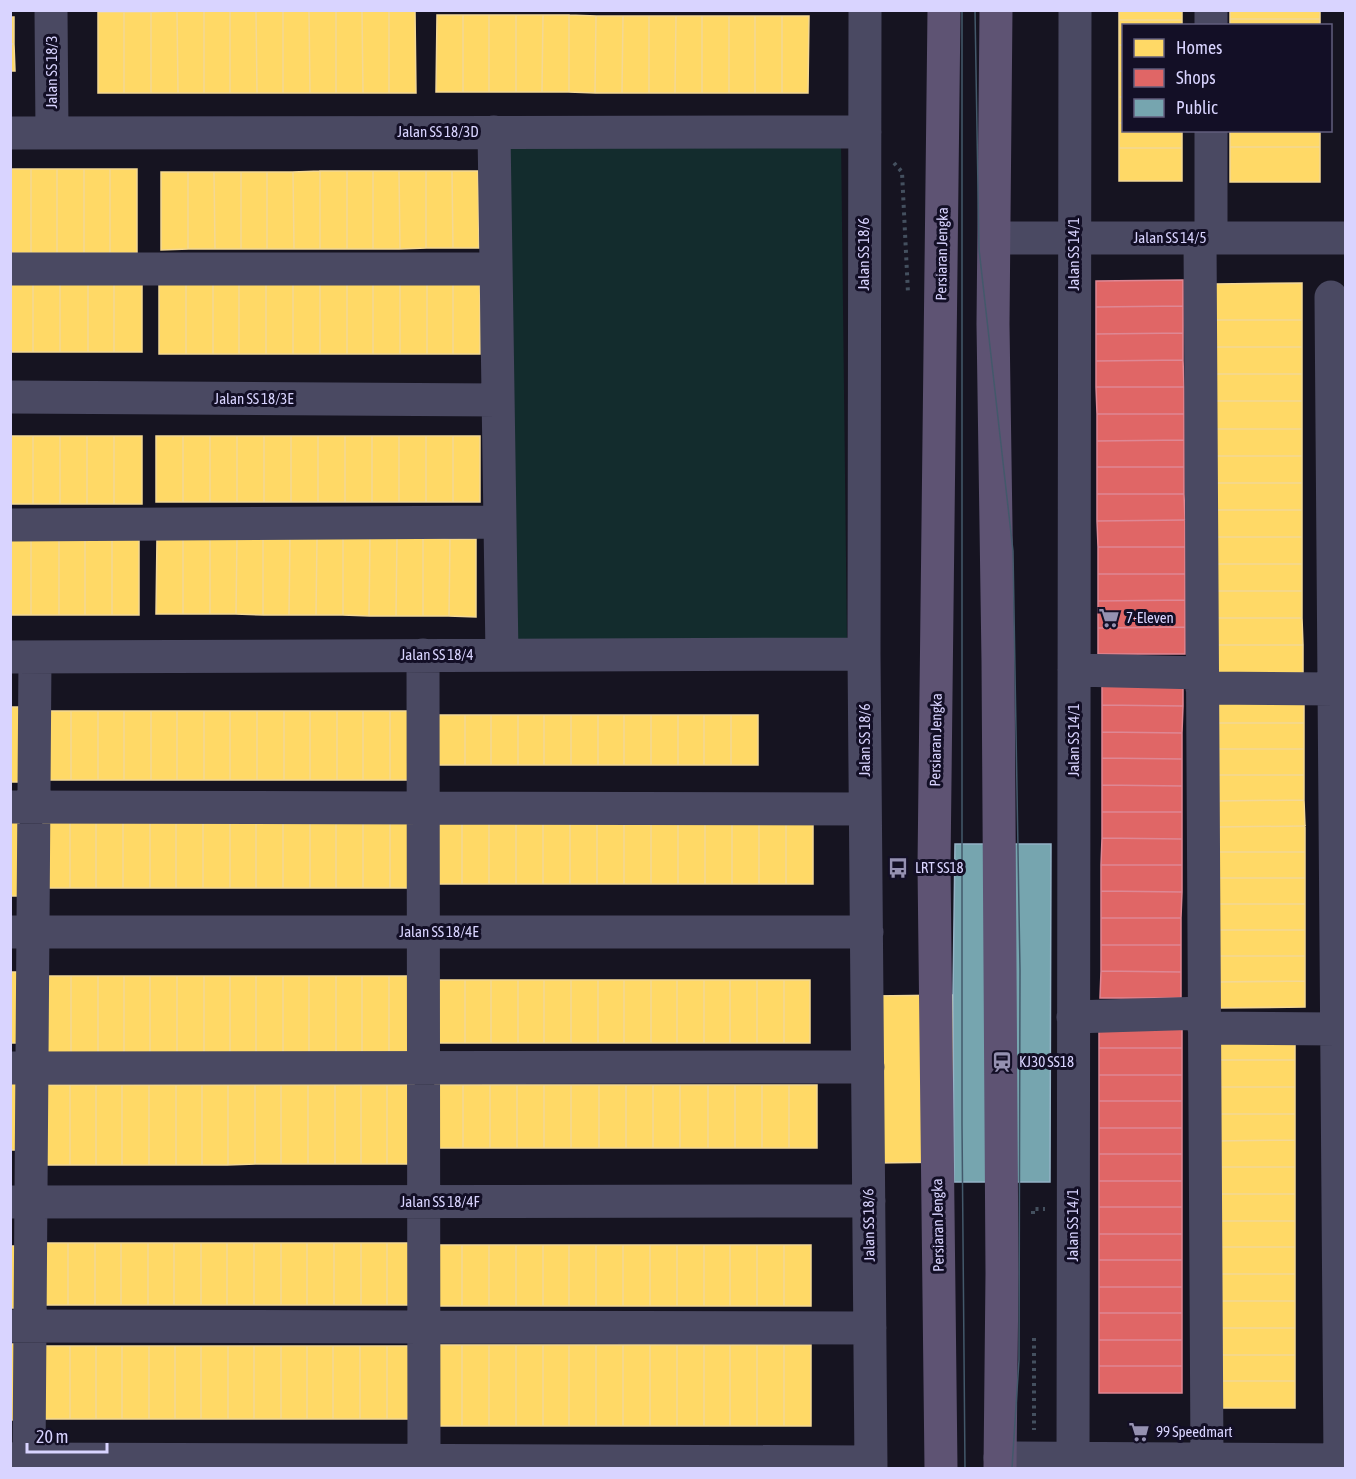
<svg xmlns="http://www.w3.org/2000/svg" width="1356" height="1479" viewBox="0 0 1356 1479" font-family="'Asap Condensed',sans-serif">
<style>
.green{fill:#132c2d}
.homes{fill:#ffd966;stroke:#f4d894;stroke-width:1.5}
.shops{fill:#e06666;stroke:#de8794;stroke-width:1.5}
.public{fill:#76a5af;stroke:#94b3c7;stroke-width:1.5}
.lines{fill:none;stroke-linecap:round;stroke-linejoin:round}
.path{stroke:#44505f;stroke-width:4;stroke-dasharray:3 4.5;stroke-linecap:butt}
.minor{stroke:#4a4962;stroke-width:33}
.major{stroke:#5e5373;stroke-width:33}
.tram{stroke:#43596b;stroke-width:1.5}
.labels{text-anchor:middle;stroke-width:6;stroke-linejoin:round;paint-order:stroke}
.street-label{font-size:15px;fill:#d9d4ff;stroke:#130f26}
.poi-label{font-size:15px;fill:#d9d4ff;stroke:#130f26;text-anchor:start}
</style>
<rect width="100%" height="100%" fill="#161421"/>
<path class="green" d="M841 140 847 643 515 647 509 144Z"/>
<path class="homes" d="M415 10 416 93H389V11Z
M1119 10H1182V20H1119Z
M1230 10H1320V19H1230Z
M177 11H204V93H178Z
M177 11 178 93H151V12Z
M204 11H230V93H204Z
M230 11H256L257 93H230Z
M256 11H283V93H257Z
M283 11H309L310 93H283Z
M309 11H336V93H310Z
M336 11H362L363 93H336Z
M362 11H389V93H363Z
M98 12H124V93H98Z
M124 12H151V93H124Z
M437 15H463V92H436Z
M463 15H489V92H463Z
M489 15H516V92H489Z
M516 15H543L542 92H516Z
M543 15H569V92H542Z
M569 15 596 16 595 93 569 92Z
M596 16H623L622 93H595Z
M623 16H649V93H622Z
M649 16H676L675 93H649Z
M676 16H702V93H675Z
M702 16H729V93H702Z
M729 16H755V93H729Z
M755 16H782V93H755Z
M782 16H809L808 93H782Z
M10 17H14V44H10Z
M1230 19H1320V26H1230Z
M1119 20H1182V26H1124V45H1119Z
M10 44H14L15 71H10Z
M1119 45H1124V71H1119Z
M1119 71H1124V97H1119Z
M1119 97H1124V123H1119Z
M1119 123H1124V130H1182V148H1119Z
M1230 130H1320V147H1230Z
M1230 147H1320V182H1230Z
M1119 148H1182V181H1119Z
M10 169H31V253H10Z
M31 169H57V253H31Z
M57 169H84V253H57Z
M84 169H110V253H84Z
M110 169H137V253H110Z
M320 171V249H294L293 172Z
M320 171H347V249H320Z
M347 171H373V249H347Z
M373 171H399L400 249H373Z
M399 171H426V248L400 249Z
M426 171H452L453 248H426Z
M452 171H478L479 248H453Z
M161 172H188V249L161 250Z
M188 172H214L215 249H188Z
M214 172H241V249H215Z
M241 172H267V249H241Z
M267 172H293L294 249H267Z
M159 279H186V354H159Z
M186 279H213V354H186Z
M213 279H239V354H213Z
M239 279H266V354H239Z
M266 279H293V354H266Z
M293 279H320V354H293Z
M320 279H347V354H320Z
M347 279H373V354H347Z
M373 279H400V354H373Z
M400 279H427V354H400Z
M427 279H453V354H427Z
M453 279H480V354H453Z
M10 282H33V352H10Z
M33 282H60V352H33Z
M60 282H88V352H60Z
M88 282H114V352H88Z
M114 282H142V352H114Z
M1302 283V320H1215V284Z
M1215 320H1302V347H1215Z
M1215 347H1302V374H1215Z
M1215 374H1302V401H1215Z
M1215 401H1302V429H1215Z
M1215 429H1302V456H1215Z
M10 436H33V504H10Z
M33 436H60V504H33Z
M60 436H87V504H60Z
M87 436H114V504H87Z
M114 436H142V504H114Z
M156 436H183V502H156Z
M183 436H210V502H183Z
M210 436H237V502H210Z
M237 436H264V502H237Z
M264 436H291V502H264Z
M291 436H318V502H291Z
M318 436H345V502H318Z
M345 436H372V502H345Z
M372 436H399V502H372Z
M399 436H426V502H399Z
M426 436H453V502H426Z
M453 436H480V502H453Z
M1215 456H1302V483H1215Z
M1215 483H1302V510H1215Z
M1215 510H1302V537H1215Z
M157 537H183V614H156Z
M183 537H210V614H183Z
M210 537H237L236 614H210Z
M237 537H263V615L236 614Z
M263 537H290L289 615H263Z
M290 537 317 538 316 615H289Z
M1215 537H1302V564H1215Z
M317 538H343V615H316Z
M343 538H370L369 616 343 615Z
M370 538H397L396 616H369Z
M397 538H423V616H396Z
M423 538 450 539 449 616H423Z
M10 539H31V615H10Z
M31 539H59V615H31Z
M59 539H85V615H59Z
M85 539H112V615H85Z
M112 539H139V615H112Z
M450 539H476V617L449 616Z
M1215 564H1302V591H1215Z
M1215 591H1302V618H1215Z
M1215 618H1302L1303 645H1215Z
M1215 645H1303V673H1215Z
M1216 697H1304V723H1216Z
M10 707H19V782H10Z
M45 711H71V780H45Z
M71 711H98V780H71Z
M98 711H124V780H98Z
M124 711H151V780H124Z
M151 711H177V780H151Z
M177 711H204V780H177Z
M204 711H230V780H204Z
M230 711H257V780H230Z
M257 711H284V780H257Z
M284 711H310V780H284Z
M310 711H337V780H310Z
M337 711H363V780H337Z
M363 711H390V780H363Z
M390 711H416V780H390Z
M438 715H465V765H438Z
M465 715H491V765H465Z
M491 715H518V765H491Z
M518 715H544V765H518Z
M544 715H571V765H544Z
M571 715H598V765H571Z
M598 715H624V765H598Z
M624 715H651V765H624Z
M651 715H678V765H651Z
M678 715H704V765H678Z
M704 715H731V765H704Z
M731 715H758V765H731Z
M1216 723H1304V749H1216Z
M1216 749H1304V775H1216Z
M1216 775H1304V800L1216 801Z
M1304 800 1305 826 1216 827V801Z
M10 812H19V896H10Z
M43 815H70V888H43Z
M70 815H96V888H70Z
M96 815H123V888H96Z
M123 815H150V888H123Z
M150 815H176V888H150Z
M176 815H203V888H176Z
M203 815H230V888H203Z
M230 815H256V888H230Z
M256 815H283V888H256Z
M283 815H310V888H283Z
M310 815H336V888H310Z
M336 815H363V888H336Z
M363 815H390V888H363Z
M390 815H416V888H390Z
M435 816H462V884H435Z
M462 816H489V884H462Z
M489 816H516V884H489Z
M516 816H543V884H516Z
M543 816H570V884H543Z
M570 816H597V884H570Z
M597 816H624V884H597Z
M624 816H651V884H624Z
M651 816H678V884H651Z
M678 816H705V884H678Z
M705 816H732V884H705Z
M732 816H759V884H732Z
M759 816H786V884H759Z
M786 816H813V884H786Z
M1305 826V852H1216V827Z
M1216 852H1305V878H1216Z
M1216 878H1305V904H1216Z
M1216 904H1305V930H1216Z
M1216 930H1305V956H1217Z
M1217 956H1305V981L1217 982Z
M10 972H22L23 1043H10Z
M45 976H71V1054H45Z
M71 976H98V1054H71Z
M98 976H124V1054H98Z
M124 976H150V1054H124Z
M150 976H177V1054H150Z
M177 976H204V1054H177Z
M204 976H230V1054H204Z
M230 976H256V1054H230Z
M256 976H283V1054H256Z
M283 976H309V1054H283Z
M309 976H336V1054H309Z
M336 976H362V1054H336Z
M362 976H389V1054H362Z
M389 976H415V1054H389Z
M438 980H465V1043H438Z
M465 980H491V1043H465Z
M491 980H518V1043H491Z
M518 980H544V1043H518Z
M544 980H571V1043H544Z
M571 980H598V1043H571Z
M598 980H624V1043H598Z
M624 980H651V1043H624Z
M651 980H677V1043H651Z
M677 980H704V1043H677Z
M704 980H730V1043H704Z
M730 980H757V1043H730Z
M757 980H784V1043H757Z
M784 980H810V1043H784Z
M1305 981V1007L1217 1008V982Z
M953 995 954 1162 874 1163 872 996Z
M1215 1033H1295V1060H1215Z
M1215 1060H1295V1087H1215Z
M10 1081H23L24 1150H10Z
M43 1085H70V1165H43Z
M70 1085H96V1165H70Z
M96 1085H122V1165H96Z
M122 1085H149V1165H122Z
M149 1085H176V1165H149Z
M176 1085H202V1165H176Z
M202 1085H228V1165H202Z
M228 1085H255V1164L228 1165Z
M255 1085H281V1164H255Z
M281 1085H308V1164H281Z
M308 1085H335V1164H308Z
M335 1085H361V1164H335Z
M361 1085H387V1164H361Z
M387 1085H414V1164H387Z
M435 1085H463V1148H435Z
M463 1085H490V1148H463Z
M490 1085H517V1148H490Z
M517 1085H544V1148H517Z
M544 1085H571V1148H544Z
M571 1085H599V1148H571Z
M599 1085H626V1148H599Z
M626 1085H653V1148H626Z
M653 1085H680V1148H653Z
M680 1085H708V1148H680Z
M708 1085H735V1148H708Z
M735 1085H762V1148H735Z
M762 1085H789V1148H762Z
M789 1085H817V1148H789Z
M1215 1087H1295V1114H1215Z
M1215 1114H1295V1140L1215 1141Z
M1295 1140V1167H1215V1141Z
M1215 1167H1295V1194H1215Z
M1215 1194H1295V1221H1215Z
M1215 1221H1295V1247H1215Z
M41 1243H68V1305H41Z
M68 1243H95V1305H68Z
M95 1243H121V1305H95Z
M121 1243H148V1305H121Z
M148 1243H174V1305H148Z
M174 1243H201V1305H174Z
M201 1243H227V1305H201Z
M227 1243H254V1305H227Z
M254 1243H281V1305H254Z
M281 1243H307V1305H281Z
M307 1243H334V1305H307Z
M334 1243H361V1305H334Z
M361 1243H387V1305H361Z
M387 1243H414V1305H387Z
M435 1245H462V1306H435Z
M462 1245H489V1306H462Z
M489 1245H516V1306H489Z
M516 1245H543V1306H516Z
M543 1245H569V1306H543Z
M569 1245H596V1306H569Z
M596 1245H623V1306H596Z
M623 1245H650V1306H623Z
M650 1245H677V1306H650Z
M677 1245H704V1306H677Z
M704 1245H730V1306H704Z
M730 1245H757V1306H730Z
M757 1245H784V1306H757Z
M784 1245H811V1306H784Z
M10 1246H22L23 1308H10Z
M1215 1247H1295V1274H1215Z
M1215 1274H1295V1301H1215Z
M1215 1301H1295V1328H1215Z
M1215 1328H1295V1355H1215Z
M10 1344H22L23 1420H10Z
M435 1345H462V1426H435Z
M462 1345H489V1426H462Z
M489 1345H516V1426H489Z
M516 1345H543V1426H516Z
M543 1345H569V1426H543Z
M569 1345H596V1426H569Z
M596 1345H623V1426H596Z
M623 1345H650V1426H623Z
M650 1345H677V1426H650Z
M677 1345H704V1426H677Z
M704 1345H730V1426H704Z
M730 1345H757V1426H730Z
M757 1345H784V1426H757Z
M784 1345H811V1426H784Z
M43 1346H70V1419H43Z
M70 1346H96V1419H70Z
M96 1346H122V1419H96Z
M122 1346H149V1419H122Z
M149 1346H175V1419H149Z
M175 1346H201V1419H175Z
M201 1346H228V1419H201Z
M228 1346H254V1419H228Z
M254 1346H281V1419H254Z
M281 1346H307V1419H281Z
M307 1346H333V1419H307Z
M333 1346H360V1419H333Z
M360 1346H387V1419H360Z
M387 1346H413V1419H387Z
M1215 1355H1295V1381H1215Z
M1215 1381H1295V1408H1215Z"/>
<path class="shops" d="M1183 280V306L1096 307V281Z
M1183 306V333L1096 334V307Z
M1183 333V360L1096 361V334Z
M1183 360 1184 387H1096V361Z
M1096 387H1184V414H1097Z
M1097 414H1184V440L1097 441Z
M1184 440V467H1097V441Z
M1097 467H1184V494H1097Z
M1097 494H1184L1185 520 1097 521Z
M1185 520V547H1098L1097 521Z
M1098 547H1185V574H1098Z
M1098 574H1185V600L1098 601Z
M1185 600V627L1098 628V601Z
M1185 627V654H1098V628Z
M1102 679 1183 680V706L1102 705Z
M1102 705 1183 706 1182 733 1102 732Z
M1102 732 1182 733V759L1102 758Z
M1102 758 1182 759V786L1102 785Z
M1102 785 1182 786V812H1102Z
M1102 812H1182V839L1102 838Z
M1102 838 1182 839V865H1101Z
M1101 865H1182V892L1101 891Z
M1101 891 1182 892 1181 918H1101Z
M1101 918H1181V945H1101Z
M1101 945H1181V972L1101 971Z
M1101 971 1181 972V998H1100Z
M1099 1022H1182V1048H1099Z
M1099 1048H1182V1075H1099Z
M1099 1075H1182V1101H1099Z
M1099 1101H1182V1128H1099Z
M1099 1128H1182V1154H1099Z
M1099 1154H1182V1181H1099Z
M1099 1181H1182V1207H1099Z
M1099 1207H1182V1234H1099Z
M1099 1234H1182V1260H1099Z
M1099 1260H1182V1287H1099Z
M1099 1287H1182V1313H1099Z
M1099 1313H1182V1340H1099Z
M1099 1340H1182V1366H1099Z
M1099 1366H1182V1393H1099Z"/>
<path class="public" d="M955 844H1051L1050 1182H954L953 995Z"/>
<g class="lines">
<path class="path" d="M894 163 902 172 908 293
M1033 1214V1209H1045
M1034 1338V1430"/>
<path class="minor" d="M51 10 52 133
M865 10 864 654 871 1468
M1211 10V26
M1211 130V238
M494 132 502 655
M10 133 865 132
M995 238H1346
M1200 238 1207 1459
M10 269H496
M1331 297 1340 1460
M10 397 498 400
M10 525 500 522
M423 655 424 1459
M10 657 864 654
M1074 670 1202 673
M1202 688 1335 689
M10 807 865 809
M10 932H867
M1073 1017 1204 1013
M1204 1028 1337 1029
M10 1068 868 1067
M10 1202 869 1201
M10 1326 870 1328
M1000 1458 1346 1460
M10 1459 871 1462
M29 1459 35 657
M1073 1468 1075 10"/>
<path class="major" d="M996 10 993 324 998 661 1002 1273 1000 1468
M941 1468 934 866 944 10"/>
<path class="tram" d="M962 10V1124L965 1468
M975 10 979 249 1013 551 1020 970 1019 1360 1012 1468"/>
</g>
<defs>
<g id="supermarket-bare" transform="scale(1.62)"><path d="M-6-5.5h2.5l.6 2H6L4.5 2H-2.5L-4.4-4H-6ZM-1.5 3.2a1.3 1.3 0 1 0 .1 0ZM3 3.2a1.3 1.3 0 1 0 .1 0Z" fill="#9591b1" stroke="#130f26" stroke-width="2.5" paint-order="stroke"/></g>
<g id="bus-bare" transform="scale(1.62)"><path d="M-5-6H5V4H4V6H2V4H-2V6H-4V4H-5ZM-3.5-4V0h7V-4ZM-3.5 1.2v1.5H-2V1.2ZM2 1.2v1.5H3.5V1.2Z" fill="#9591b1" stroke="#130f26" stroke-width="2.5" paint-order="stroke"/></g>
<g id="station-bare" transform="scale(1.62)"><path d="M-3-6H3Q5-6 5-4V2Q5 4 3 4L4.5 6H3L1.5 4h-3L-3 6H-4.5L-3 4Q-5 4-5 2V-4Q-5-6-3-6ZM-3.5-4v3h7v-3ZM-3.5 1v1.5H-2V1ZM2 1v1.5H3.5V1Z" fill="#9591b1" stroke="#130f26" stroke-width="2.5" paint-order="stroke"/></g>
</defs>
<g fill-rule="evenodd">
<use href="#supermarket-bare" x="1109" y="618"/>
<use href="#bus-bare" x="898" y="868"/>
<use href="#station-bare" x="1002" y="1062"/>
<use href="#supermarket-bare" x="1139" y="1432"/>
</g>
<g class="labels">
<g class="street-label">
<text transform="translate(52 72) rotate(-90)" y="5">Jalan SS 18/3</text>
<text x="438" y="137">Jalan SS 18/3D</text>
<text x="1170" y="243">Jalan SS 14/5</text>
<text transform="translate(864 254) rotate(-90)" y="5">Jalan SS 18/6</text>
<text transform="translate(942 254) rotate(-89)" y="5">Persiaran Jengka</text>
<text transform="translate(1074 254) rotate(-90)" y="5">Jalan SS 14/1</text>
<text x="254" y="404">Jalan SS 18/3E</text>
<text x="437" y="660">Jalan SS 18/4</text>
<text transform="translate(865 740) rotate(-90)" y="5">Jalan SS 18/6</text>
<text transform="translate(936 740) rotate(-89)" y="5">Persiaran Jengka</text>
<text transform="translate(1074 740) rotate(-90)" y="5">Jalan SS 14/1</text>
<text x="439" y="937">Jalan SS 18/4E</text>
<text x="440" y="1207">Jalan SS 18/4F</text>
<text transform="translate(869 1225) rotate(-91)" y="5">Jalan SS 18/6</text>
<text transform="translate(938 1225) rotate(-91)" y="5">Persiaran Jengka</text>
<text transform="translate(1073 1225) rotate(-90)" y="5">Jalan SS 14/1</text>
</g>
<g class="poi-label">
<text x="1126" y="623">7-Eleven</text>
<text x="915" y="873">LRT SS18</text>
<text x="1019" y="1067">KJ30 SS18</text>
<text x="1156" y="1437">99 Speedmart</text>
</g>
</g>
<rect width="1356" height="1479" fill="none" stroke="#d9d4ff" stroke-width="24"/>
<rect x="1122" y="24" width="210" height="108" fill="#130f26" stroke="#625e7d" stroke-width="1.5"/>
<rect x="1134" y="39" width="30" height="18" fill="#ffd966" stroke="#625e7d" stroke-width="1.5"/>
<text x="1176" y="54" font-size="18" fill="#d9d4ff">Homes</text>
<rect x="1134" y="69" width="30" height="18" fill="#e06666" stroke="#625e7d" stroke-width="1.5"/>
<text x="1176" y="84" font-size="18" fill="#d9d4ff">Shops</text>
<rect x="1134" y="99" width="30" height="18" fill="#76a5af" stroke="#625e7d" stroke-width="1.5"/>
<text x="1176" y="114" font-size="18" fill="#d9d4ff">Public</text>
<path d="M27 1443v9h80v-9" fill="none" stroke="#d9d4ff" stroke-width="3"/>
<text x="36" y="1443" font-size="18" fill="#d9d4ff" stroke="#130f26" stroke-width="4.5" paint-order="stroke">20 m</text>
</svg>
